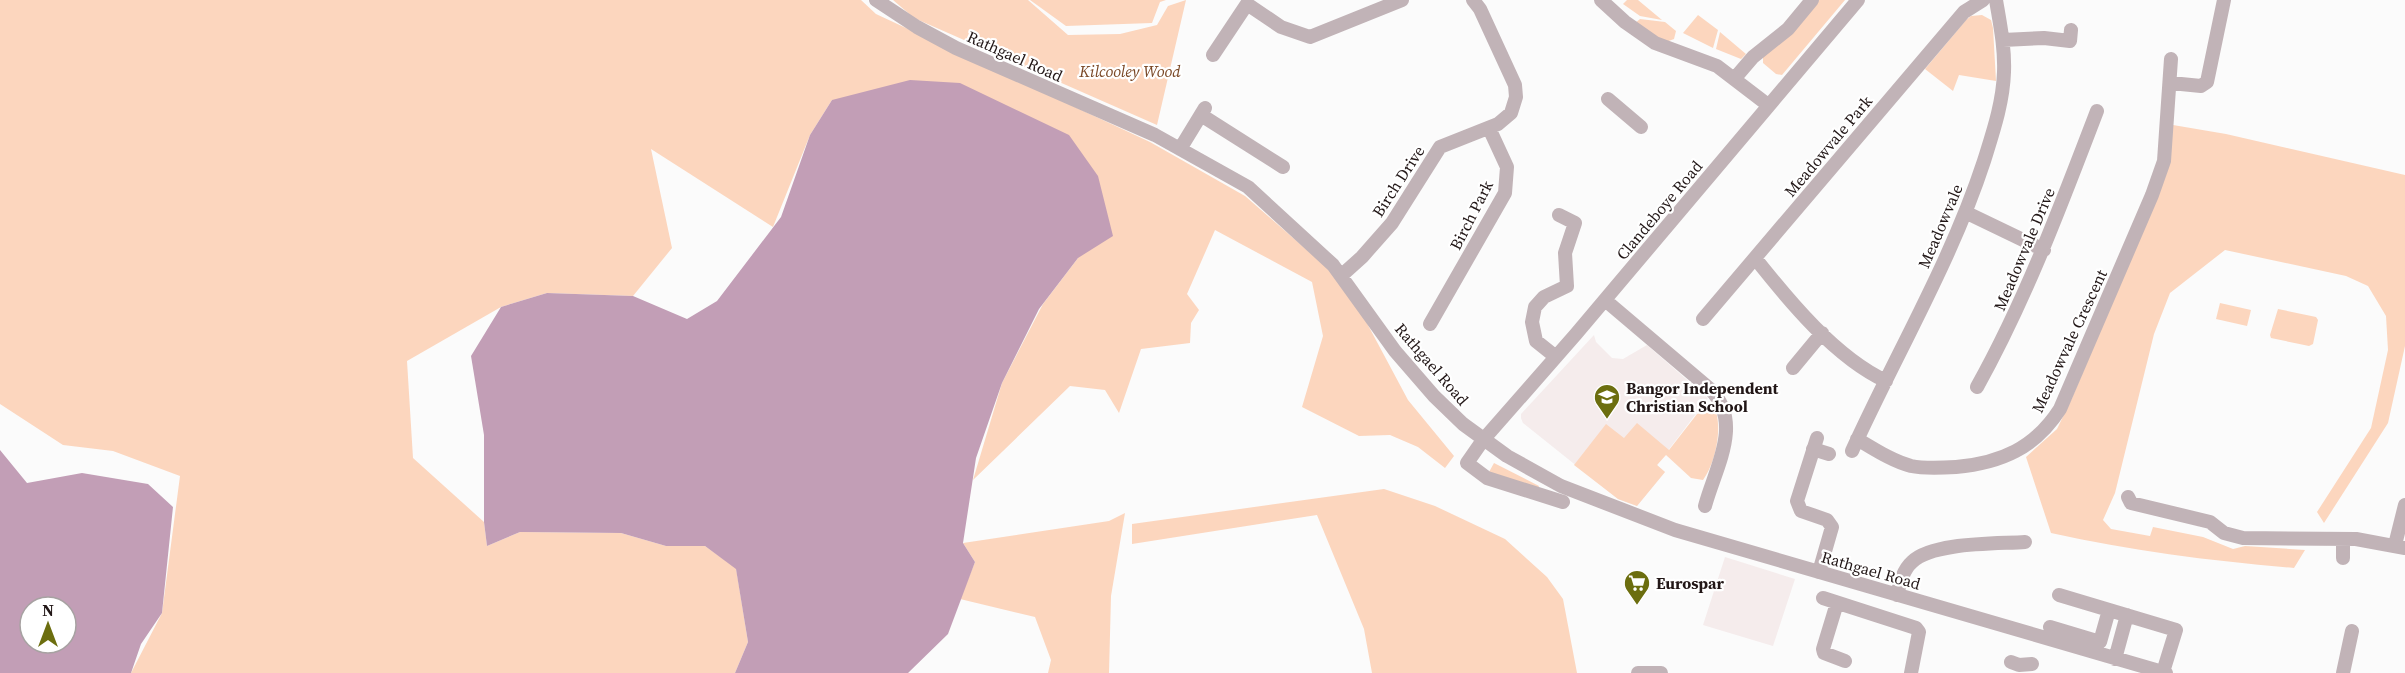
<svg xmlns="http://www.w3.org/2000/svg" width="2405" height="673" viewBox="0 0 2405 673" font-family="'Source Serif 4',serif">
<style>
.built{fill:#f5ecec}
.green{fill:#fcd6be}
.water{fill:#c29eb6;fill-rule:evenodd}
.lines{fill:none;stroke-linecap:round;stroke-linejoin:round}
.minor{stroke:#c1b3b7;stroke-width:14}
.labels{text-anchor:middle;stroke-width:4.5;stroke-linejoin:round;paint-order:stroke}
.street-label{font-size:16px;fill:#221717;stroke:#fff}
.park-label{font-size:16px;font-style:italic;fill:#7a4826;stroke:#fff}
.poi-label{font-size:16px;font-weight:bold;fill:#221717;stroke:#fff;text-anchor:start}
</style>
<rect width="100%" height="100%" fill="#fbfbfb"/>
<path class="built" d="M1594 335 1596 342 1612 358 1623 359 1647 345 1708 398 1657 465 1665 472 1637 506 1618 499 1523 423 1521 418V414Z
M1725 557 1795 579 1773 646 1703 625Z"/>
<path class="green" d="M0 0H861L876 14 1150 142 1245 196 1346 284 1408 400 1454 456 1445 468 1418 447 1390 435 1359 436 1302 407 1323 336 1312 282 1215 230 1187 294 1199 310 1191 323 1190 343 1141 349 1119 413 1105 390 1070 386 973 480 1002 383 1043 304 1078 258 832 100 810 135 773 227 651 149 672 248 633 296 547 293 501 307 407 361 413 458 484 522 487 546 520 532 621 533 666 546H705L736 568 748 642 735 673H131L162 613 180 476 113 451 63 445 0 404Z
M893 0H1028L1068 35 1120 34 1157 25 1168 6 1186 0 1157 125 914 18Z
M1030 0H1166L1160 2 1152 23 1066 26Z
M1627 0H1638L1662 20 1640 16 1623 4Z
M1818 0H1845L1782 75 1776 74 1763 63V57Z
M1698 15 1718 30 1713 48 1683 33Z
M1982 15 1991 20 1993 28 1996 81 1959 75 1953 91 1925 69 1966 20 1971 16Z
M1640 19 1665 22 1676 31 1674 39 1666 42 1634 24Z
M1720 32 1746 54 1741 59 1716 49Z
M2173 125 2226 134 2405 175V346L2388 423 2324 523 2317 512 2371 428 2388 350 2386 316 2368 286 2346 276 2225 250 2170 293 2154 334 2115 493 2103 520 2111 529 2150 536 2153 527 2203 537 2233 549 2245 546 2305 550 2294 568C2212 561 2132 551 2051 533L2026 457 2057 429 2072 398 2166 175Z
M2220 303 2251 310 2247 326 2216 319Z
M2278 309 2316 317 2318 320 2313 344 2309 346 2271 338 2270 335Z
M1709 404 1713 405C1724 423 1716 463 1703 480L1691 478 1666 455 1657 465 1665 472 1637 506 1618 499 1574 465 1606 424 1624 438 1637 423 1669 450 1697 414 1703 412Z
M1494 463 1539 486 1538 489 1489 472Z
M1384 489 1435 506 1505 539 1547 577 1563 599 1577 673H1372L1364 629 1317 515 1132 544V524Z
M1125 513 1111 596 1109 673H1048L1051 660 1035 617 960 599 975 562 963 543 1109 521Z"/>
<path class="water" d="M910 80 960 83 1069 135 1098 176 1113 236 1078 258 1039 309 1002 383 976 458 963 543 975 562 948 634 908 673H735L748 642 736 569 705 546H666L621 533 520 532 487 546 484 522V435L471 356 501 307 547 293 633 296 687 319 717 301 781 217 810 135 832 100Z
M0 450 27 483 82 473 148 484 173 507 162 613 141 644 131 673H0ZM30 607H66V643H30Z"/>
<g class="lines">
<path class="minor" d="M876 0 917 27 956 48 1155 135 1248 187 1333 265 1395 351 1434 396 1463 424 1507 456 1561 486 1675 530 2166 673
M1601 0 1625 22 1655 43 1717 66 1768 105
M2003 40 2044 38 2070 41 2071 30
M1213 55 1247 4 1281 27 1310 37 1402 0
M1735 78 1753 57 1788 29 1812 0
M2171 83 2201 86 2207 82 2224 0
M1608 99 1641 127
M1201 115 1283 167
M1180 149 1205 108
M1967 213 2044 250
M1755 258C1789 301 1836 358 1886 381
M1342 275 1362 257 1392 223 1440 147 1498 124 1511 113 1516 97 1515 85 1480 9 1473 0
M1605 300 1710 389C1744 423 1715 468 1705 506
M1703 319 1964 12 1983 0
M1430 324 1505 193 1507 167 1489 128
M1556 357 1536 341 1532 322 1535 307 1544 297 1567 286 1565 253 1575 223 1559 215
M1793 368 1822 333
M1977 387C2026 299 2061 205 2097 111
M1817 438 1797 501 1801 511 1827 520 1832 527 1819 572
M1857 439C1874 449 1892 461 1911 466 1925 469 1941 468 1956 467 2001 463 2035 448 2060 409L2152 195 2164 161 2171 59
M1813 449 1829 454
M1852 451C1896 354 1951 262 1984 161 1993 132 2003 103 2004 72 2005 48 2000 24 1996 0
M2128 497 2131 503 2210 522 2224 533 2243 538 2356 539 2405 548
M1563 502 1487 478 1467 463 1483 440 1576 334 1858 0
M2343 539V558
M2395 545 2405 505
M1897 595C1900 583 1903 570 1912 562 1932 542 1997 544 2025 542
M2059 595 2176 630 2163 672
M1823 598 1916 628 1919 632 1911 673
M1837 603 1823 649 1824 653 1845 661
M2050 627 2100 642 2109 610
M2115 659 2127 615
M2011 662 2019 665 2032 664
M1638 673H1661
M2343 673 2352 631"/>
</g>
<defs>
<g id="school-pin" transform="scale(1.35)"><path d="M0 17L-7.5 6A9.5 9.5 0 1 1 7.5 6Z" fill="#6c6e0f" stroke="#fff"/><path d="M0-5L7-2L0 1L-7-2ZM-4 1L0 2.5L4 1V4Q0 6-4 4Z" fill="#fff"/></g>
<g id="supermarket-pin" transform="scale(1.35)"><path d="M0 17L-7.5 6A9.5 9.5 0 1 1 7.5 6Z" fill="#6c6e0f" stroke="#fff"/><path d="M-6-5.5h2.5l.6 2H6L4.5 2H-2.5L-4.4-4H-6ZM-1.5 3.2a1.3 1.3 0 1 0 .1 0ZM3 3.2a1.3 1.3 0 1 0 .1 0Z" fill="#fff"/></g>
</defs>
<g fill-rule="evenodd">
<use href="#school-pin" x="1607" y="397"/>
<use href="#supermarket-pin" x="1637" y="583"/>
</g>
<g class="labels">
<g class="street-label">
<text transform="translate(1015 56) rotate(24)" y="6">Rathgael Road</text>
<text transform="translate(1828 146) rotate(-50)" y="6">Meadowvale Park</text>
<text transform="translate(1398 181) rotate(-57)" y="6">Birch Drive</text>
<text transform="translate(1659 210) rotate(-50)" y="6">Clandeboye Road</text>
<text transform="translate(1471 215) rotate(-63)" y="6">Birch Park</text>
<text transform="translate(1940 226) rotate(-67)" y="6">Meadowvale</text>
<text transform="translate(2024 249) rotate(-67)" y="6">Meadowvale Drive</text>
<text transform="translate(2069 341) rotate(-65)" y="6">Meadowvale Crescent</text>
<text transform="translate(1432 364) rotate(49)" y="6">Rathgael Road</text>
<text transform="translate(1871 570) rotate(16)" y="6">Rathgael Road</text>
</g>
<g class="park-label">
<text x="1130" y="77">Kilcooley Wood</text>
</g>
<g class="poi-label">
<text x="1626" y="394">Bangor Independent<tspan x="1626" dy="18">Christian School</tspan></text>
<text x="1656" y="589">Eurospar</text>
</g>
</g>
<g transform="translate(48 625)"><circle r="28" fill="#ffffff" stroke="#a7a2a2" stroke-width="1.5"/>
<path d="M0-4.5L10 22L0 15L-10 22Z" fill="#6c6e0f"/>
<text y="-9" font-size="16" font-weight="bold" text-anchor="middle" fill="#221717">N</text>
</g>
</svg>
